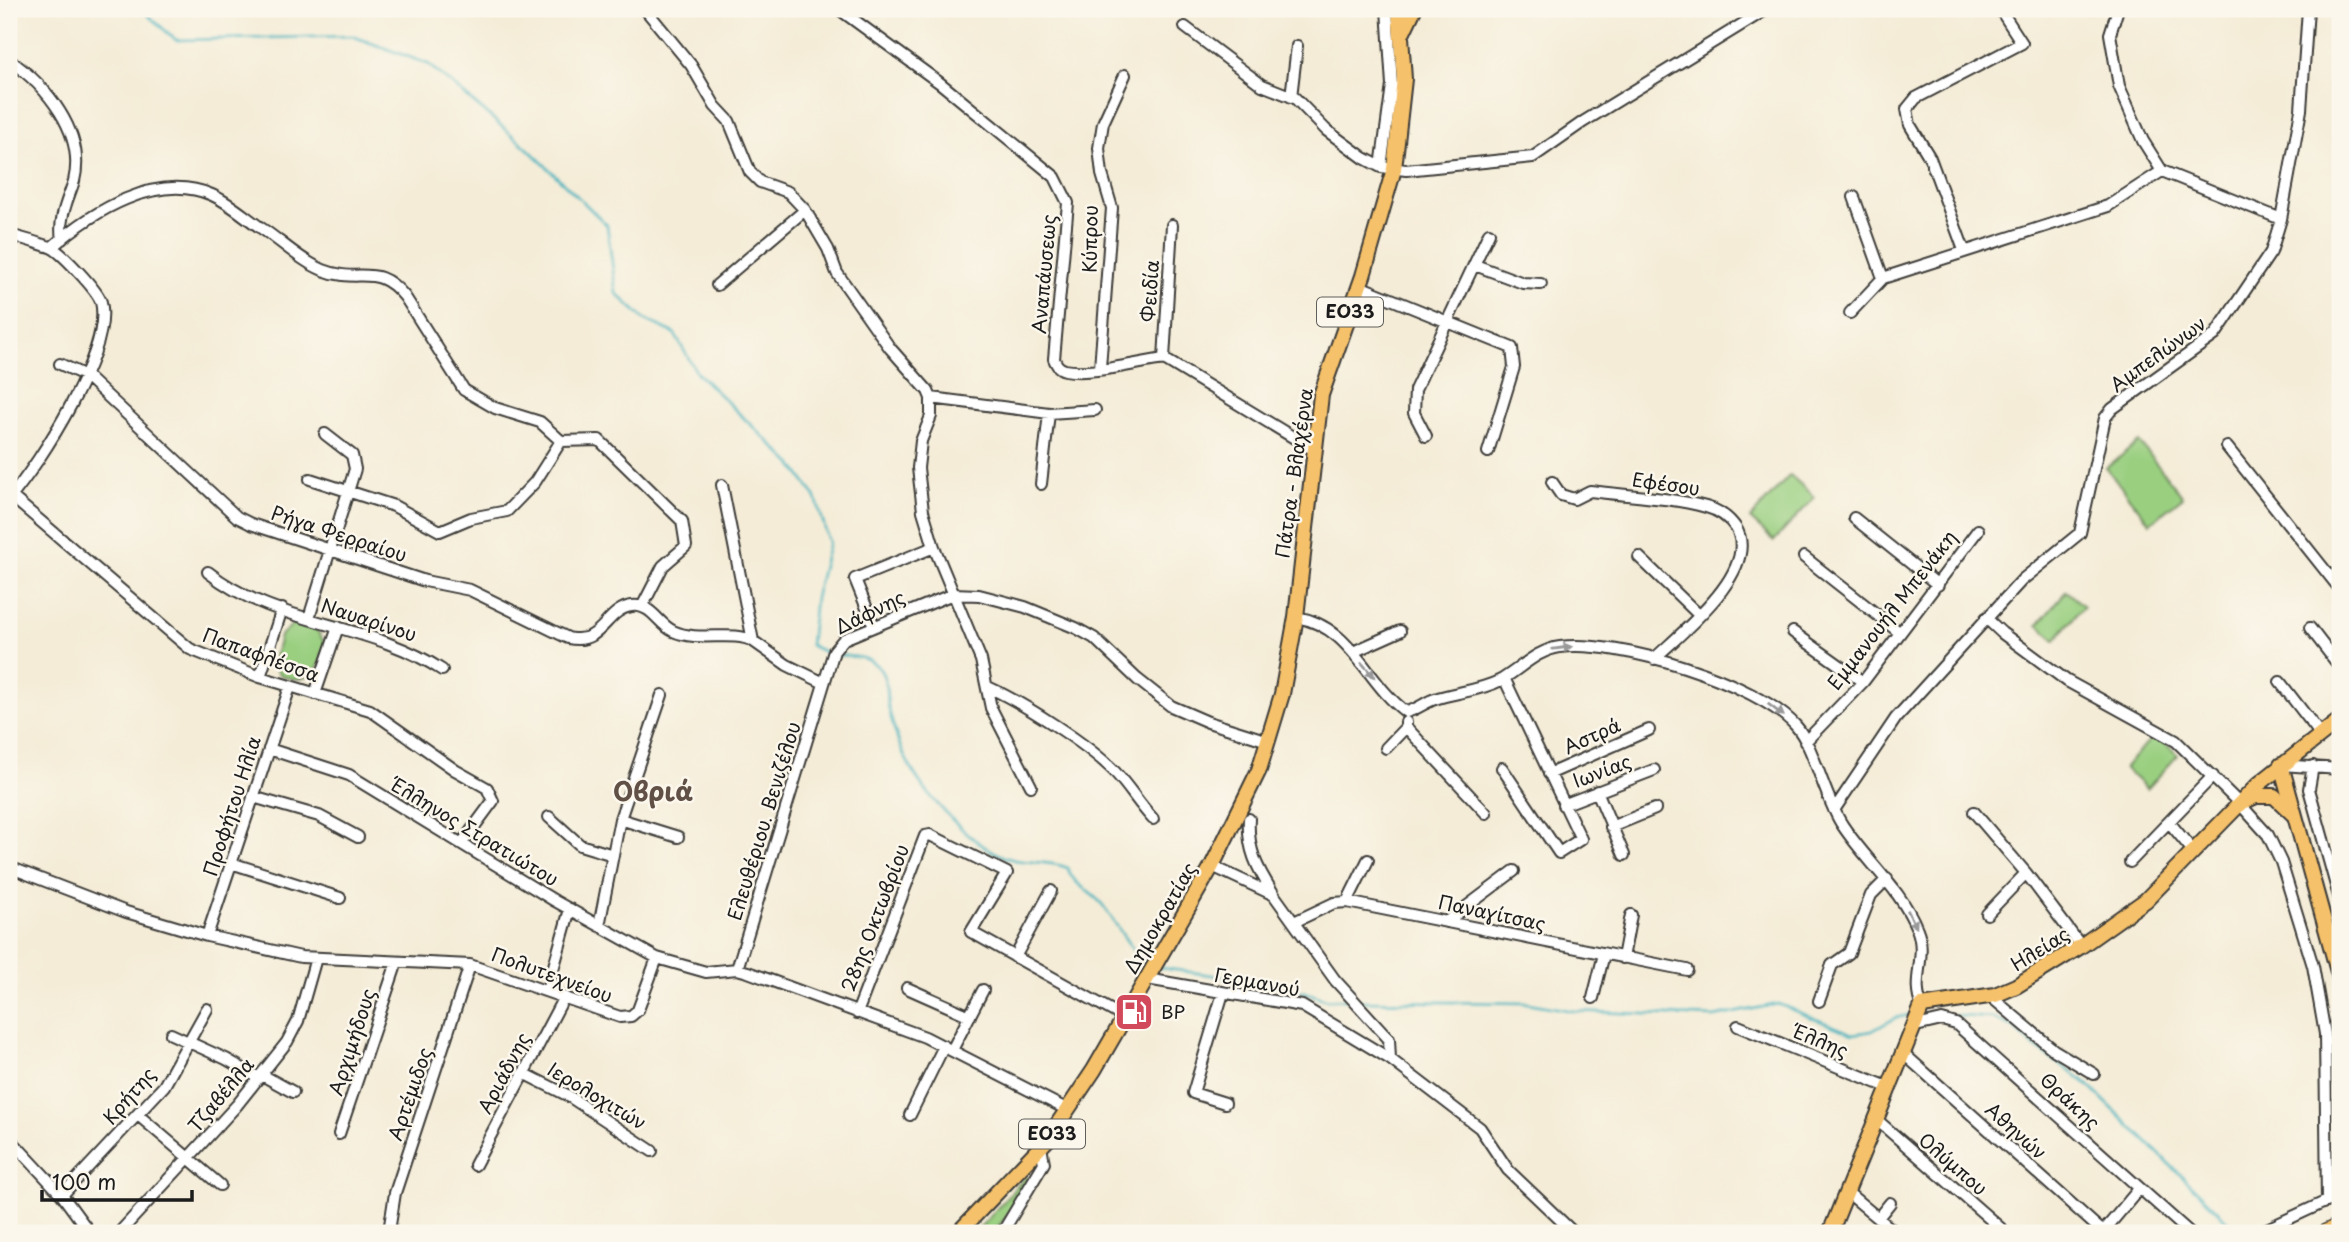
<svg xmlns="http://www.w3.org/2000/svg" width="2349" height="1242" viewBox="0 0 2349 1242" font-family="'Playpen Sans',sans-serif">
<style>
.green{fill:#9acf80;stroke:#5b764e;stroke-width:2}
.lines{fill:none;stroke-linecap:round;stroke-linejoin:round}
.stream{stroke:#44b3bf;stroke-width:2.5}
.minor-casing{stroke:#3c3b38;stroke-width:14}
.major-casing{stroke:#3c3b38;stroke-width:18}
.highway-casing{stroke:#3c3b38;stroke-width:19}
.minor{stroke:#fff;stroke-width:10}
.major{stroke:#f5c16b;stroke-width:14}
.highway{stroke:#f5c16b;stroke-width:16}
.oneway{fill:#999}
.labels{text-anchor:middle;stroke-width:5;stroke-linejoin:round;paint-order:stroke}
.shield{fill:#fbf7ec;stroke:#5f5e5a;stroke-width:2}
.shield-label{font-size:18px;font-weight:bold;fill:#1c1c1c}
.street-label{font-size:19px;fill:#1c1c1c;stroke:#fbf7ec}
.poi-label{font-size:19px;fill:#1c1c1c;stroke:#fbf7ec;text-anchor:start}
.district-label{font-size:26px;font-weight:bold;fill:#615045;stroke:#fbf7ec}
</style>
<rect width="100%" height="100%" fill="#fbf7ec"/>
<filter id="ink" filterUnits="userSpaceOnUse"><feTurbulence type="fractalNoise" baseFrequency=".0143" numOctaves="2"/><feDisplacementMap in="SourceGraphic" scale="14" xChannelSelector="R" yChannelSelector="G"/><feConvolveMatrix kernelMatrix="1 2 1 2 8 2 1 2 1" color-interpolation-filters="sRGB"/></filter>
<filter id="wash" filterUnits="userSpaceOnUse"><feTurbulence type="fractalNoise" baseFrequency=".00686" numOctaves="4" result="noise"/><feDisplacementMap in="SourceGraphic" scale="28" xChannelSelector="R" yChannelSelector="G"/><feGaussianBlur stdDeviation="1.57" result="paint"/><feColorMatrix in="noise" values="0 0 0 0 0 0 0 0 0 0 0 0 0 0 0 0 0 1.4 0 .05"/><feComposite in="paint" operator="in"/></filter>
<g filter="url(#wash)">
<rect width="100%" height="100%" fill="#f4ecd7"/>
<path class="green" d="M2139 442 2183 497 2150 523 2106 468Z
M1790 475 1815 497 1774 541 1750 519Z
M2066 591 2084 606 2055 640 2038 625Z
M294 623 316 629 325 643C323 670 305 688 279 674L273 664 280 636Z
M2155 734 2178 755 2147 789 2124 768Z
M1026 1176 1029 1179 1008 1215 993 1233H975Z"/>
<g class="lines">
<path class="stream" d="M141 9 176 40 352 36 428 64 525 146 607 225 616 293 644 319 674 333 697 373 793 465 816 498 829 542 815 598 810 645 829 654
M835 655C852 657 868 655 880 669 889 682 885 696 889 710 897 745 910 773 934 800 955 824 983 853 1015 860 1032 863 1052 861 1068 868 1071 883 1090 891 1101 903 1116 921 1128 950 1148 963
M1161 968 1284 985 1328 1000 1346 999
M1360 1001 1528 1003 1574 1011 1714 1017 1778 1004 1853 1034 1872 1031 1895 1018 1914 1014
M1925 1014 1993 1018 2013 1027 2036 1048 2084 1081 2232 1225"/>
</g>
</g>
<g filter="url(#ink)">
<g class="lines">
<g class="minor-casing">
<path id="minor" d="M645 9 691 65 715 106 729 121 750 172 760 182 788 192 805 210 828 249 837 273 890 348 928 391 931 398V416L921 441 918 468 923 511 934 547 981 660 991 708 1031 786
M839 9 940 83 1055 177 1068 203 1054 359C1056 364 1058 368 1065 370 1091 375 1136 363 1164 359L1314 450
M2118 9 2110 34 2119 86 2143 141 2162 171 2281 219
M1185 27 1262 85 1295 98 1326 130 1364 158 1381 167 1406 170 1533 157 1583 122 1767 9
M9 60C46 85 86 133 74 181 68 200 58 218 62 239
M1291 97 1297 46
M1381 167 1392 85 1387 9
M1854 197 1883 278
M9 235C23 238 37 243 50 247 60 250 98 291 101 302 113 349 40 463 9 499
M52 247C92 212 157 171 212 195 230 203 245 217 261 228 281 241 301 261 323 270 360 285 376 261 405 297L464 390 495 408 540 422 561 441 599 440 682 521 686 546 663 566 642 607
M1964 250 1930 158 1910 125 1907 109 1916 98 2022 43 2000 9
M1475 265 1523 283 1541 284
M717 285 805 210
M1359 286 1512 348 1514 367 1488 452
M1850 313 1883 278 2108 206 2162 171
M1164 359 1172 225
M60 364 86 376 237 517 251 524 425 581 470 590 568 638C603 646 605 609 632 606 652 604 657 623 673 631 699 643 732 630 753 641
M1100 368 1112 208 1102 174 1099 148 1103 123 1125 75
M931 398 1049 413 1095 410
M1426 436 1414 413 1415 390 1489 233
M2227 447 2340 589
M310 479 394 506 440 531 471 518 507 511 535 482 561 441
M1552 482 1561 495 1574 499 1590 491C1627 496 1669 497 1706 507 1718 510 1729 518 1736 528 1761 570 1681 633 1654 659
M1041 484 1049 413
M722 485 753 641 787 665 824 683
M11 496 190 649 260 677 370 710 455 770 487 788 493 801 462 843
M1854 518 1938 585
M1639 557 1699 615
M1804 557 1899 632
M208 572C275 626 370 622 442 670
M1296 617C1352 626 1366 683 1406 712 1417 710 1425 702 1435 699 1456 692 1480 691 1501 680 1520 669 1537 650 1560 647 1617 639 1757 682 1796 726 1814 746 1825 800 1843 826 1867 862 1901 889 1917 929 1928 955 1910 982 1922 1006
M309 618 355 469 352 455 325 434
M1986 618 2002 633 2067 681 2176 741 2240 804 2268 835 2281 862 2313 966 2325 1034 2327 1202
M874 626 855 579 934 547
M2310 628 2340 667
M1793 632 1863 682
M1353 652 1400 631
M260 677 282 609
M2280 682 2321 735
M988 687C1023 703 1088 744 1115 772 1129 787 1139 804 1153 819
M315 694 338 627
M1406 727 1486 813
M1805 742 1863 682 1978 530
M1386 748 1406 727V722
M269 749 349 775 555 901 657 958 706 972 737 969 748 972 925 1037 1068 1110
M2281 765 2340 769
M2313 766 2309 789 2340 900
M1502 768 1559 853 1581 839 1504 678
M1549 774 1649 730
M1597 791 1624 855
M253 797 319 816 358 837
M1563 805 1654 770
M1834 810 1896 718 2022 580 2080 533 2105 418 2112 409 2215 335 2271 252 2281 219 2301 110 2308 9
M1974 812 2026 873 2081 946
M549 817 580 845 613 855
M620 819 678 837
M1249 819C1247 849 1257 868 1273 893
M2169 822 2193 851
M1611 827 1655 809
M2130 862 2213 776
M231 863 340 898
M1212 866 1274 895 1335 980 1389 1039 1390 1059 1480 1128 1508 1170 1574 1233
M9 867 126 912 207 936 301 957 470 965 620 1017 631 1016 638 1010 657 958
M1347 902 1368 860
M1987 914 2026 873
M1294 922 1334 903 1347 902 1687 970
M1446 922 1514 871
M599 926 620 819 662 695
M207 936 290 687
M1015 957 1051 891
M1623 958 1631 915
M737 969 834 651 844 639 953 594 979 595 1025 607 1076 628 1094 638 1137 679 1171 706 1208 722 1268 741
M1147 979 1302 1006 1390 1059
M907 988 970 1016
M547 991 570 909
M1223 993 1193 1093 1225 1103
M1990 996 2054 1050 2094 1074
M1593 998 1604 954
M1819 1001 1832 965 1849 953 1871 895 1887 879
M857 1013 925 836 930 835 1007 873 971 932 1125 1018
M1738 1026 1890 1088
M1916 1026 1942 1020 1956 1024 2190 1233
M171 1034 226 1059 259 1078
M952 1050 983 990
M1904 1054 2104 1233
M523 1073 567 1095 652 1151
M262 1075 293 1092
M138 1115 220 1185
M910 1115 944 1046
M1877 1120 2006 1233
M339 1134 397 962
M9 1138 62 1195 90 1233
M475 1165 564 997
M1847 1192 1896 1233
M62 1195 164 1086 207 1009
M1878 1218 1890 1203
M2103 1232 2139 1189
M119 1233 237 1105 287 1042 298 1021 316 958
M386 1233 390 1225 395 1193 470 965
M1002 1233 1044 1163 1041 1147
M2258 1233 2340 1195"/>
</g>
<g class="major-casing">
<path id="major" d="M1403 32 1414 9
M2281 765 2340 979
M2245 801 2256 796H2274L2293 814
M958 1233 1047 1140 1094 1070 1212 866 1259 770 1282 694 1296 617 1321 395 1363 276 1394 169 1404 79 1399 9
M1830 1233 1922 1006 1995 995 2016 986 2081 946 2146 900 2259 784 2340 720"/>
</g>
<g class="highway-casing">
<path id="highway" d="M2325 1233 2340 1226"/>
</g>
<use href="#minor" class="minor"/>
<use href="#major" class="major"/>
<use href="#highway" class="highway"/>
</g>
<defs><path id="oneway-solid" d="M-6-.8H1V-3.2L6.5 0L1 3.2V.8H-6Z" transform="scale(1.75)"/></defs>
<g class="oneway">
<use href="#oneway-solid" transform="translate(1562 648) rotate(-8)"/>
<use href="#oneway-solid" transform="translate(1368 670) rotate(49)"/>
<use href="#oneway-solid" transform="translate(1776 710) rotate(37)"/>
<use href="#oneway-solid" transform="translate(1912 919) rotate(63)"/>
</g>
</g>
<defs>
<g id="fuel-square" transform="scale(2.0125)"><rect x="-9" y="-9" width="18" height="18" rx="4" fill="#d1495b" stroke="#fbf7ec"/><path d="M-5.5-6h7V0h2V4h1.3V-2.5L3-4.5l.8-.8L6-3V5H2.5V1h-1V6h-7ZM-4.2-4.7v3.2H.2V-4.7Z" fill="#fff"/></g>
</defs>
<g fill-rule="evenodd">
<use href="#fuel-square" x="1134" y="1012"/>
</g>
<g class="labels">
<g class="shield">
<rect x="1317" y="297.5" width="66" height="29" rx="5"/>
<rect x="1019" y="1119.5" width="66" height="29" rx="5"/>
</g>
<g class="shield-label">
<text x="1350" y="318">ΕΟ33</text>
<text x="1052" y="1140">ΕΟ33</text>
</g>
<g class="street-label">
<text transform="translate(1090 239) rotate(-89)" y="7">Κύπρου</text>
<text transform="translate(1044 274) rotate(-85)" y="7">Αναπάυσεως</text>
<text transform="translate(1150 291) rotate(-86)" y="7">Φειδία</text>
<text transform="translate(2158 354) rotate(-36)" y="7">Αμπελώνων</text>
<text transform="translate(1294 473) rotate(-82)" y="7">Πάτρα - Βλαχέρνα</text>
<text transform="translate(1666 484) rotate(8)" y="7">Εφέσου</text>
<text transform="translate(339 534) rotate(18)" y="7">Ρήγα Φερραίου</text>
<text transform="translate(1892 610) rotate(-52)" y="7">Εμμανουήλ Μπενάκη</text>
<text transform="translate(870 612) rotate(-26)" y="7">Δάφνης</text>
<text transform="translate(369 620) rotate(18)" y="7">Ναυαρίνου</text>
<text transform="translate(261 655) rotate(20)" y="7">Παπαφλέσσα</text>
<text transform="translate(1592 736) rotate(-24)" y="7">Αστρά</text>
<text transform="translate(1602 771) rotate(-21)" y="7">Ιωνίας</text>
<text transform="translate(232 806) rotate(-72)" y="7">Προφήτου Ηλία</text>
<text transform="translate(764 821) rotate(-73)" y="7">Ελευθέριου. Βενιζέλου</text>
<text transform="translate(475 832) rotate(31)" y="7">Έλληνος Στρατιώτου</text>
<text transform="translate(1492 913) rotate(12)" y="7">Παναγίτσας</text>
<text transform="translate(875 918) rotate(-69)" y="7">28ης Οκτωβρίου</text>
<text transform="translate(1160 918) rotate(-60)" y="7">Δημοκρατίας</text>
<text transform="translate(2040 949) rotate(-32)" y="7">Ηλείας</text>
<text transform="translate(552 975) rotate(20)" y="7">Πολυτεχνείου</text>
<text transform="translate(1257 982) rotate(10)" y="7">Γερμανού</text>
<text transform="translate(1821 1041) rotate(22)" y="7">Έλλης</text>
<text transform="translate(352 1042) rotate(-72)" y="7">Αρχιμήδους</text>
<text transform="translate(504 1073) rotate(-62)" y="7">Αριάδνης</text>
<text transform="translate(410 1094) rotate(-71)" y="7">Αρτέμιδος</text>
<text transform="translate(221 1095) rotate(-50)" y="7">Τζαβέλλα</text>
<text transform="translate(129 1096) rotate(-49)" y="7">Κρήτης</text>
<text transform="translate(597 1096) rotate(31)" y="7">Ιερολοχιτών</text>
<text transform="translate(2070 1101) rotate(43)" y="7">Θράκης</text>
<text transform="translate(2016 1131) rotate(42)" y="7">Αθηνών</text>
<text transform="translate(1953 1164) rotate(41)" y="7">Ολύμπου</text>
</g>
<g class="poi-label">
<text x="1161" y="1019">BP</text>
</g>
<g class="district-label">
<text x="653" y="801">Οβριά</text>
</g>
</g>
<rect width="2349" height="1242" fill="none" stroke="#fbf7ec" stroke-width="35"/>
<path d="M42 1190v10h150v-10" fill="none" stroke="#1c1c1c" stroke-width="3.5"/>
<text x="52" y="1190" font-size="21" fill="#1c1c1c" stroke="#fbf7ec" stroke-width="5" paint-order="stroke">100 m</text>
</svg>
